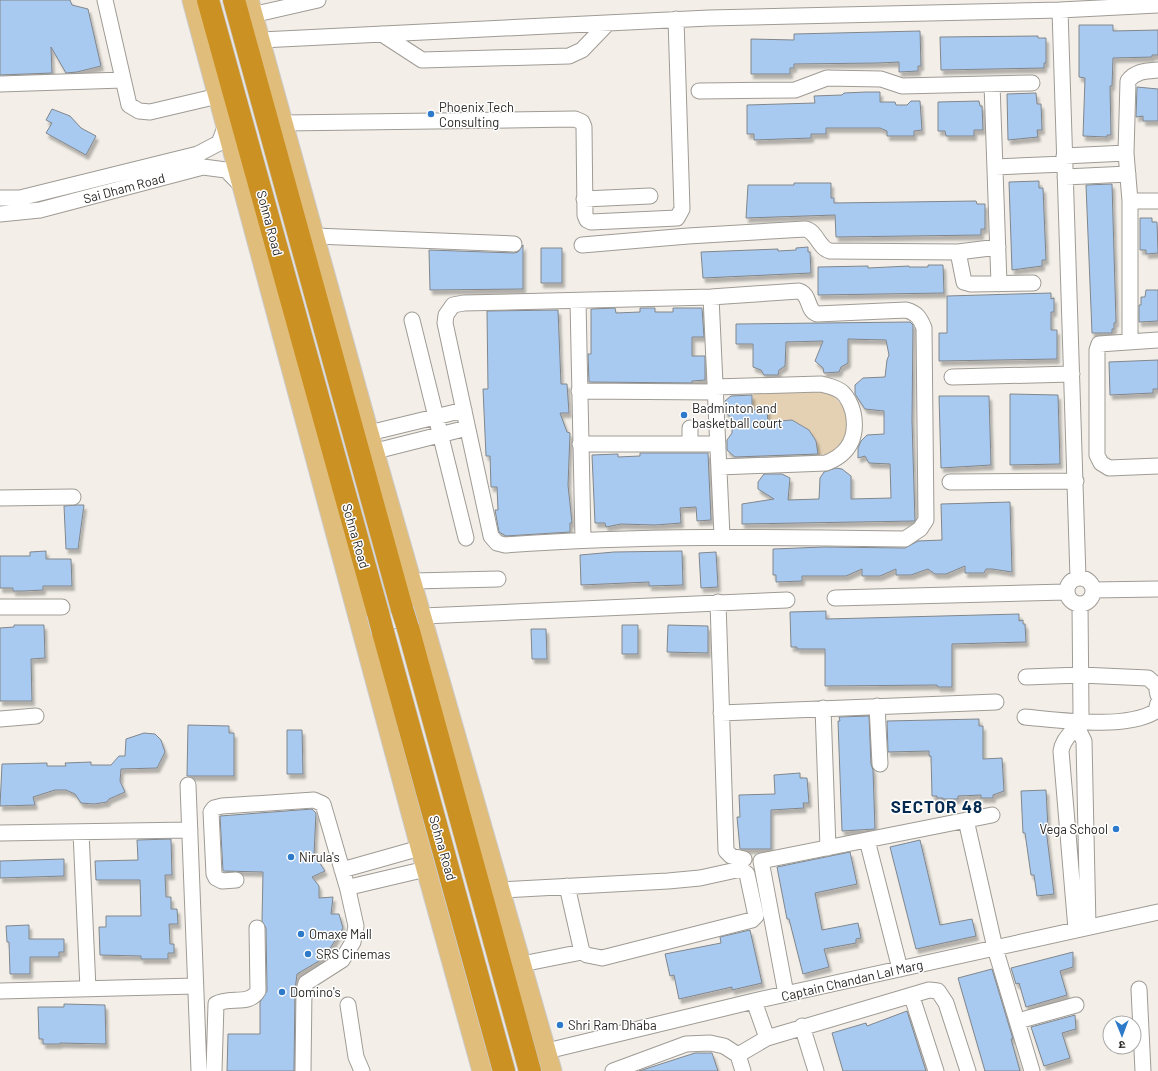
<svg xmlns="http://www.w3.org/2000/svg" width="1158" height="1071" viewBox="0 0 1158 1071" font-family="Barlow,'Noto Sans Devanagari',sans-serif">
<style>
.green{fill:#e4d1b3}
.building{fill:#a8caf1;stroke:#81868c;filter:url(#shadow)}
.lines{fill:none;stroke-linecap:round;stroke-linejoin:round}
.minor-casing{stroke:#9f9b95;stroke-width:17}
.major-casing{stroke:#cccbcb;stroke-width:21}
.highway-casing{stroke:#cccbcb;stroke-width:24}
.minor{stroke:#fff;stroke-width:15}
.major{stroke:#e0bd7b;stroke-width:19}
.highway{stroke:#cb9123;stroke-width:22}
.highway-bridge-casing{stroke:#cccbcb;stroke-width:24;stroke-linecap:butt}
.highway-bridge{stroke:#cb9123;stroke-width:22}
.poi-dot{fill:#2d7aca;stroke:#fff;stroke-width:1.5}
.labels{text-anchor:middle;stroke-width:3;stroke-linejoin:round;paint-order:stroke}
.poi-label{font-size:13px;fill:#2a2826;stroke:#fff;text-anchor:start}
.street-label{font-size:13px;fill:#2a2826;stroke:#fff}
.district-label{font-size:17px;font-weight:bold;letter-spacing:1px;fill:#042a4f;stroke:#fff}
</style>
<defs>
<filter id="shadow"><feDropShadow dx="2.5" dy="4.5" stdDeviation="1" flood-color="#0004"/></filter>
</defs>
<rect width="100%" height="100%" fill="#f3efe8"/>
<path class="green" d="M828 389 844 408 850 430 835 453 818 455 816 441 809 430 792 420 768 422 767 409 752 410 753 391Z"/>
<path class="building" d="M0 0H70L72 5 88 9 101 66 77 72 66 73 51 47 52 73 0 75Z
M1079 25H1113V31L1158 30V55H1152V57L1113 58 1112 86H1110L1111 135H1107V137L1083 136 1085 78 1079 77Z
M920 31 921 66H918V71L899 72V62L878 63 794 64V68H790V74H751V39L794 40V34Z
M1038 36V38H1046V63H1044V68L941 70 940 37Z
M1137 87 1158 89V121H1143V116L1136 117Z
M866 92H880V102H895L896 105H907L911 101H920L922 130 914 131V136H887V131L880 128H826V134H811V138L754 140V134H747V105L815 103 814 96 842 95 844 93Z
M1036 93 1037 104H1041L1042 130H1037L1038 137 1008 140 1007 94Z
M979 101 980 106H982L983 130H974V136H946L945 131H938V102Z
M52 109 70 116 81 128 96 136 86 155 46 133 52 123 46 120Z
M1039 181V188H1043L1046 260H1042V266L1012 270 1009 182Z
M794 183H831V198H834V203L976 201 977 204H985V229H981V235L836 237 835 215 746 218 748 185H794Z
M1112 184 1116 322 1114 323V329H1112V333H1092L1086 185Z
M1140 218H1152V222H1157L1158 253 1146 254V250H1140Z
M523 245V289L430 290 429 250 514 253 518 252Z
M808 247V252H810L811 273 703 278 701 252 778 249V251L796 250V248Z
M541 248H562V283H541Z
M928 265H943L944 293 818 295V267L868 266V268L909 266V267H928Z
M1146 290H1158V321L1139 322V305H1141V297H1145Z
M1051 293V299L1054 298V312H1051V330H1057V359L939 361V333H947V296Z
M615 308 616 313 640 312V308H655V312H673V308H702L704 337H692V356H705V380L692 381V383L589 382 588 354H591V309Z
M558 310 561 384H567L569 413H560L567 432 570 433 568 485 572 523H570V532L506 536 499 532 495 510H498L497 487H491L490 456H486L483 389H488L487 311Z
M910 322 913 325 912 421 915 521 742 524V504L774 499 758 489V482L764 474H782L790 478 788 500 819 499 820 478 824 472 836 468 842 469 851 476V499L891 498 890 464 869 463 865 456 858 458V448L861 441 867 435 884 434V411L865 409 855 394V385L863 378 885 377 887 360 889 355 886 340 848 339V363L841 367 839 372 824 373 823 368 815 361 823 341 786 342 785 366 779 370 778 375H764L761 370 753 367V344H736V324Z
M1158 360V389H1153V393L1110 395 1109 362Z
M1010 394 1058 395 1060 464 1010 465Z
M752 395V410L767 409 768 422 792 420 809 430 816 441 818 454 735 457 727 450V440L732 433V418L725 412V401L731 396Z
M939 396H989L991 465 941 468Z
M640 453H708L711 520 697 521 696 507 680 508 681 523 655 525 621 524 606 527 605 523H595L592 455 618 454V457L640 456Z
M1010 502 1012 572 992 569H986L984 573H965V566L946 574H935L928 569 911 575H896V569L880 576H862V569L846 576H802V581L776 582V575H773V549L824 547 905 548 918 541 942 540 941 504Z
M77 505H84L78 549H66L64 506Z
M46 551V559H71L72 586H43V590L24 591H13V588H0V556H30V552Z
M682 551 683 585 649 586V582L581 585 580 555 614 552Z
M716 552 718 587 701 588 699 553Z
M826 611V619L1019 614V621L1023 620V624H1025L1026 642 952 644V687H938L937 685 825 686V649H797V647H791L790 612Z
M14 625H44L45 658 31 659 32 701H0V628L14 627Z
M622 625H638V654H622Z
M668 625 708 626V653L667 652Z
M531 629H546L547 659H532Z
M869 716 871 764 873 770 875 829 842 831 838 721H840L839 717Z
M979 719V726H983V759L1002 758 1004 791 993 795V798H981V795L958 796V799H943V798H937V796H932L931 756H929V751L888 752 887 721Z
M188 725 229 726V733H234V776H187Z
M287 730H302L303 774H287Z
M144 733 155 734 161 740 165 752 157 768 121 769 120 781 125 792 109 799 107 802 94 804 81 803 75 794 66 790H55L33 797 35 805 0 806 2 764 47 763V766H66L65 763 91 762V765H111L119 756H125L126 739Z
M800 773V778H807L809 803H803L804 808 771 810V849H740L737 817H740L739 795 775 794 774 775Z
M1046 790 1048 829H1046L1054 894 1037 896 1034 875H1031L1025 833H1023L1021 791Z
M312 809 316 813 314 854 325 871 312 877 319 886V898L333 897 331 914H339L343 928 324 958 297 974 295 990 294 1071H227L228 1034H260V1002L267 991 266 928 262 921 263 872 223 871 220 816Z
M171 839 172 875H165L166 897H171V909H177L178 924H169L170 944H174V953H168V959H141V956L100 955 99 927H106V916H141L140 880H96L95 861 138 860 137 840Z
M920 840 940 925 972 919 976 936 916 949 890 847Z
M850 852 857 884 815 893 822 930 858 923 861 938 856 939V943L824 949 829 967 803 974 789 919H787L777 867Z
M64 859V876L0 878V861Z
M29 925V939H64V952H59V957H30V974H10L9 942H7L6 926Z
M750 930 762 983 732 990V987L679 999 674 975 670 976 665 954 721 943 720 937Z
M1073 952V967L1060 971 1067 995 1026 1007 1019 983 1016 984 1011 968Z
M992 969 1013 1039H1011L1020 1071H985L958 978Z
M64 1004 105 1005 106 1044 60 1043V1044H43V1039H39L38 1007H64Z
M907 1011 926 1071H843L832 1033 866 1023 867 1026Z
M1075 1015 1076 1029 1062 1033 1070 1058 1044 1066 1031 1027Z
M695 1053H712L718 1071H639Z"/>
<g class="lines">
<g class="minor-casing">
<path id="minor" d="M105 0 129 105 139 111 150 112 218 96
M1060 10 1078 578
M252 15 318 0
M382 34 422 60 569 56 582 50 608 23
M261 40 709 18 1060 10 1158 5
M0 84 123 80
M992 84 999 284
M699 91 795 90 827 78 881 79 902 86 1032 83
M284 123 575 119 582 122 584 127 585 215 587 220 591 222 677 218 682 209 676 19
M1064 156 1126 153
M995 167 1065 164
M1065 177 1128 174
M0 198H20L198 154 219 143 226 125
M584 199 650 196
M1130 201H1158
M0 214 40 210 203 167 226 170 242 186
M315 236 514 244
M582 245 688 236 805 229C817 231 818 248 830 251L958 252 998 247
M958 252 964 282 971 284 1033 283
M799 291C811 295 806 310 817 314L906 310C917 313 920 318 924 328L926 520 920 529 905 539C771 537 639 535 505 545L497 543 491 536 445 323 446 315 453 305 464 303 711 297Z
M711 297 722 536
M578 301 583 539
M412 320 466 538
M1158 340 1099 344 1097 350V455L1101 463 1109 468 1158 466
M1130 342V201L1126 153 1128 81C1136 71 1146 71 1158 70
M952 377 1072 374
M715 387 821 384C828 386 837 387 843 393 848 398 851 405 853 412 858 436 850 454 826 463L719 467
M579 391 715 392
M690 428V444
M369 433 464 410
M580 444H718
M376 451 467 428
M950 482 1076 481
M0 498 73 497
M1067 591a13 13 0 1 1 26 0a13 13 0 1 1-26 0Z
M413 581 498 579
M1093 590 1158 589
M835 598 1066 592
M718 602 726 851 731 856 744 859
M0 607H62
M371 624 423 616 787 600
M1026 677 1081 675 1148 678 1156 685 1158 695
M877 706 880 764
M823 708 828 848
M721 713 996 702
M1025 717C1059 720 1127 730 1156 711L1158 703
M0 719 36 716
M1077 727 1084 741 1088 926
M188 785 199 1071
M966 820 995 948 1032 1071
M81 832 88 989
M0 833 190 830
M867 840 900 969
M342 870 420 848
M236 880 222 881 216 878 214 874 211 812 214 808 222 806 314 800 323 804 348 890 356 926 353 942 342 960 306 983 304 990 303 1071
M567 886 582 952
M348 890 354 886 426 869
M501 890 668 881 700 878 741 869 747 874 756 916 752 920 602 958 587 955 582 952 522 964
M1076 929 1061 751C1063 736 1078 730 1081 715L1080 604
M1139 989 1143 1071
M0 991 195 986
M786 994 761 861 992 815
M912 997 936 1071
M754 1001 767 1038
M348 1005 356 1057 362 1071
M1018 1021 1076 1005
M802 1026 816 1071
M547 1051 754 1001 1158 912
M738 1055 767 1038 929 990 938 991 946 1003 968 1071
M214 1071 216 1004C230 996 249 1006 258 991L257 928
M613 1071 686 1044 710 1043 724 1046 738 1055 743 1071"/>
</g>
<g class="major-casing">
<path id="major" d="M192 0 426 869 482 1071
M249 0 369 433 552 1071"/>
</g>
<g class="highway-casing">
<path id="highway" d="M208 0 378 613
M234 0 402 609
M408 628 530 1071
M383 632 504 1071"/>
</g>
<use href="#minor" class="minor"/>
<use href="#major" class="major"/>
<use href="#highway" class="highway"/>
<g class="highway-bridge-casing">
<path id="highway-bridge" d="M402 609 408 628
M378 613 383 632"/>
</g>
<use href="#highway-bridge" class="highway-bridge"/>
</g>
<g class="poi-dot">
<circle cx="431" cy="114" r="4"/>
<circle cx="684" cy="415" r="4"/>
<circle cx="1116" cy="829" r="4"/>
<circle cx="291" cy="857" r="4"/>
<circle cx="301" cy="934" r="4"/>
<circle cx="308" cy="954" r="4"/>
<circle cx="282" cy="992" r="4"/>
<circle cx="560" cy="1025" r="4"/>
</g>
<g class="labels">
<g class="poi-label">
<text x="439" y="112">Phoenix Tech<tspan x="439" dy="15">Consulting</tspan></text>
<text x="692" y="413">Badminton and<tspan x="692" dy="15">basketball court</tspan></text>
<text x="1108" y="834" text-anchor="end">Vega School</text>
<text x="299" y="862">Nirula's</text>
<text x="309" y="939">Omaxe Mall</text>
<text x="316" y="959">SRS Cinemas</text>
<text x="290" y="997">Domino's</text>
<text x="568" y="1030">Shri Ram Dhaba</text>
</g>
<g class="street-label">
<text transform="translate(124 188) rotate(-15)" y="5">Sai Dham Road</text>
<text transform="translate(270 223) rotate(75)" y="5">Sohna Road</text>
<text transform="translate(356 536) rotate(74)" y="5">Sohna Road</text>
<text transform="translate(443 848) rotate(74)" y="5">Sohna Road</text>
<text transform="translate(852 980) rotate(-13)" y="5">Captain Chandan Lal Marg</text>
</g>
<g class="district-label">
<text x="937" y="813">SECTOR 48</text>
</g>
</g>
<g transform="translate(1122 1035) rotate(179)"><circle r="19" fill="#ffffff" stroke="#aaa9a8"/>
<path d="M0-3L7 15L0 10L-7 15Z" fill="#2d7aca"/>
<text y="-6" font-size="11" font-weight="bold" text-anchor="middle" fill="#2a2826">उ</text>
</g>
</svg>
